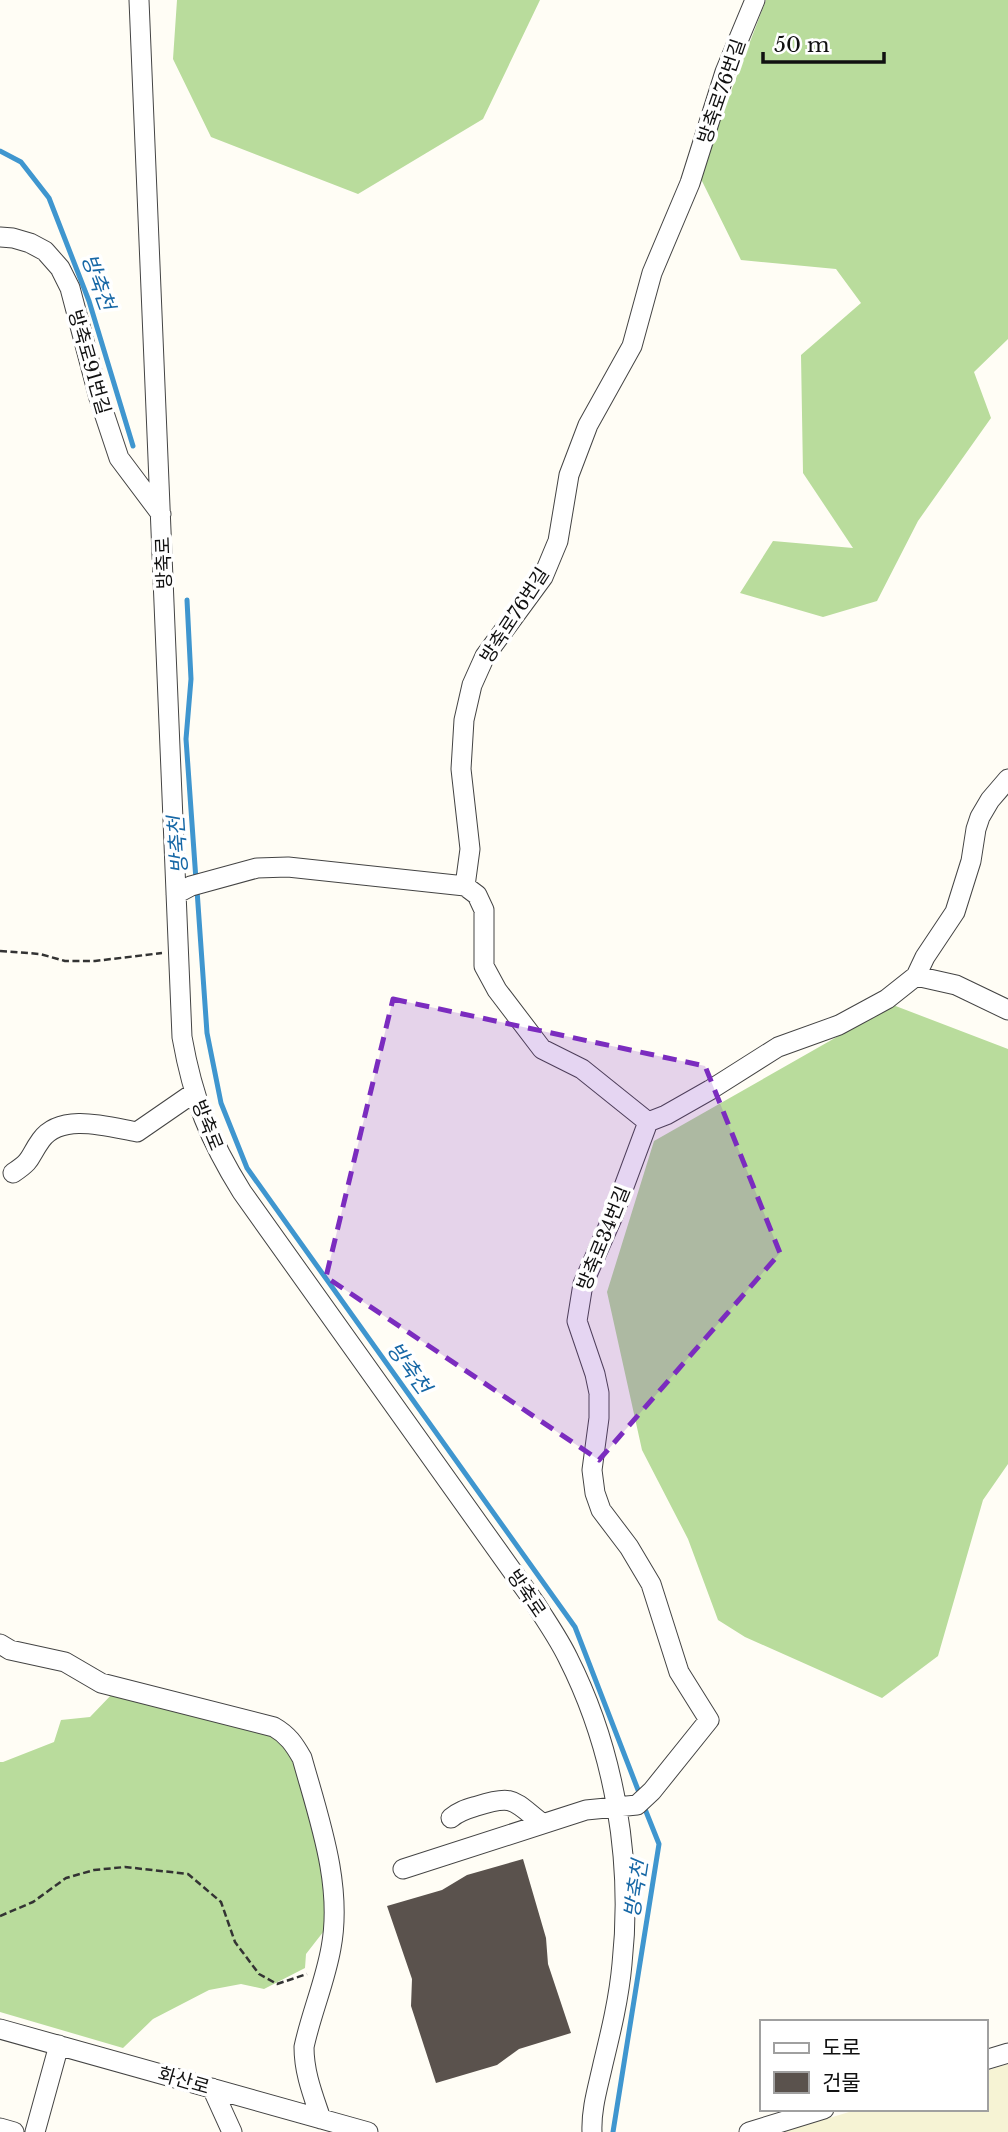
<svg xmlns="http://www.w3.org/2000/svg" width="1008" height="2132" viewBox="0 0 1008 2132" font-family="'Libre Baskerville','Noto Sans KR',serif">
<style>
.farmland{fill:#f6f3d4}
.forest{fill:#b9dc9c}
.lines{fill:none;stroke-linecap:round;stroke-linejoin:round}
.stream{stroke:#3f96cf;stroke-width:5}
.building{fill:#5a524d}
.minor-casing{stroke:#444;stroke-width:21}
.path{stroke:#333;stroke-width:2.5;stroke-dasharray:7 3.5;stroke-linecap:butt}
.minor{stroke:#fff;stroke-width:19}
.marked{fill:#7b2cbf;fill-opacity:0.2;stroke:#7b2cbf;stroke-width:5;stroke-dasharray:14 9;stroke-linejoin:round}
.labels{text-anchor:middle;stroke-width:7;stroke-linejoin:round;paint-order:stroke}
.street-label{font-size:19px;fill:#111;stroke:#fff}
.water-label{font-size:21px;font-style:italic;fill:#1768a6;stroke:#fff}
</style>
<rect width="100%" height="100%" fill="#fffdf5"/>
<path class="farmland" d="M1008 2064V2132H783L859 2109H985V2071Z"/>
<path class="forest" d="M177 0H540L483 119 358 194 211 137 173 59Z
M766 0H1008V339L974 372 991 418 918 521 877 601 823 617 740 593 773 541 853 548 803 473 801 355 861 303 836 269 741 260 699 175Z
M893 1005 1008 1049V1464L983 1500 938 1656 882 1698 745 1637 718 1620 688 1539 642 1450 607 1292 654 1141Z
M115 1691 266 1729 295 1752 324 1860 327 1927 306 1954 305 1968 264 1989 241 1984 209 1990 153 2019 123 2048 0 2012V1762H3L54 1742 61 1720 90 1717Z"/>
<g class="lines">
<path class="stream" d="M0 151 21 162 49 198 89 301 133 446
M187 600 191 679 186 739 196 880
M197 890 207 1033 221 1103 247 1168 575 1627 640 1795
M613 2132 659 1844 643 1804"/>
</g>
<path class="building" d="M523 1859 546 1938 548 1964 571 2033 519 2049 497 2065 436 2083 411 2006 412 1979 387 1906 442 1890 467 1875Z"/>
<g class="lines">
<g class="minor-casing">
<path id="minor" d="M139 0 182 1037C193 1099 209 1139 242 1192L535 1603C546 1621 559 1639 568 1658 615 1751 633 1861 622 1964 619 1998 611 2031 603 2064 598 2087 591 2109 592 2132
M0 237 13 238 30 243 45 251 60 268 70 288 99 398 119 458 161 514
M465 886 470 849 461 769 464 720 472 685 485 656 543 577 558 541 569 475 588 425 632 346 652 273 690 183 725 72 755 0
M176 894 191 886 257 868 288 867 465 886 477 895 484 910V966L497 990 542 1049 582 1069 648 1122
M916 976 956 985 1008 1010
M13 1173C34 1159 28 1158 41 1140 61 1112 109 1127 137 1132L195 1092
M0 1644 10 1650 65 1662 101 1683 274 1727C288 1735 294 1744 302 1758 319 1819 343 1885 331 1948 325 1982 311 2014 304 2047 304 2073 313 2095 321 2119
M451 1818C459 1811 467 1809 477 1806 515 1794 513 1801 543 1824
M403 1869 586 1810 637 1805 652 1791 709 1720 679 1672 651 1584 629 1547 601 1510 595 1493 592 1470 599 1418V1393L595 1374 577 1321 583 1284 613 1216 648 1122 666 1115 710 1090 778 1047 839 1025 887 999 916 976 925 957 955 912 971 861 976 829 980 817 990 800 1008 779
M0 2029 368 2132
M985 2060 1008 2053
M212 2088 232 2132
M0 2128 14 2132
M35 2132 59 2045
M749 2132 824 2109"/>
</g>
<path class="path" d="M0 951 40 954 65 961H95L162 953
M0 1916 33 1902 66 1878 94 1870 125 1867 188 1874 221 1902 235 1942 259 1974 277 1984 307 1974"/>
<use href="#minor" class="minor"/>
</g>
<path class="marked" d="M393 999 705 1066 780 1253 599 1460 326 1277Z"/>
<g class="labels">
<g class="street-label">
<text transform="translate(721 91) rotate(-71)" y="7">방축로76번길</text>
<text transform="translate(90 362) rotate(74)" y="7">방축로91번길</text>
<text transform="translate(163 563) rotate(-92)" y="7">방축로</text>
<text transform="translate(514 615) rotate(-57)" y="7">방축로76번길</text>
<text transform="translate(208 1125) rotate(68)" y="7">방축로</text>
<text transform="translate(603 1238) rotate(-68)" y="7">방축로34번길</text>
<text transform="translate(527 1593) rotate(56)" y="7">방축로</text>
<text transform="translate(184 2080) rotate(16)" y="7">화산로</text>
</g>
<g class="water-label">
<text transform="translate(98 282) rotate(70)" y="7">방축천</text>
<text transform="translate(178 845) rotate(-94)" y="7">방축천</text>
<text transform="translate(409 1368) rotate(54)" y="7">방축천</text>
<text transform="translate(636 1889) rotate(-81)" y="7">방축천</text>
</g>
</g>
<rect x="760" y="2020" width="228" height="91" fill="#ffffff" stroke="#a0a0a0" stroke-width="2"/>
<rect x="774" y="2043" width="35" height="10" fill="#ffffff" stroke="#a0a0a0" stroke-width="2"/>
<text x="822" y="2055" font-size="21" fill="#111111">도로</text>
<rect x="774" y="2072" width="35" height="21" fill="#5a524d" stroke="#a0a0a0" stroke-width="2"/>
<text x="822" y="2090" font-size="21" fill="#111111">건물</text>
<path d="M763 52v10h121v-10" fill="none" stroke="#111111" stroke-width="3.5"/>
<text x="774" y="52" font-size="21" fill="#111111" stroke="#ffffff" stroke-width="5" paint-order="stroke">50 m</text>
</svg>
